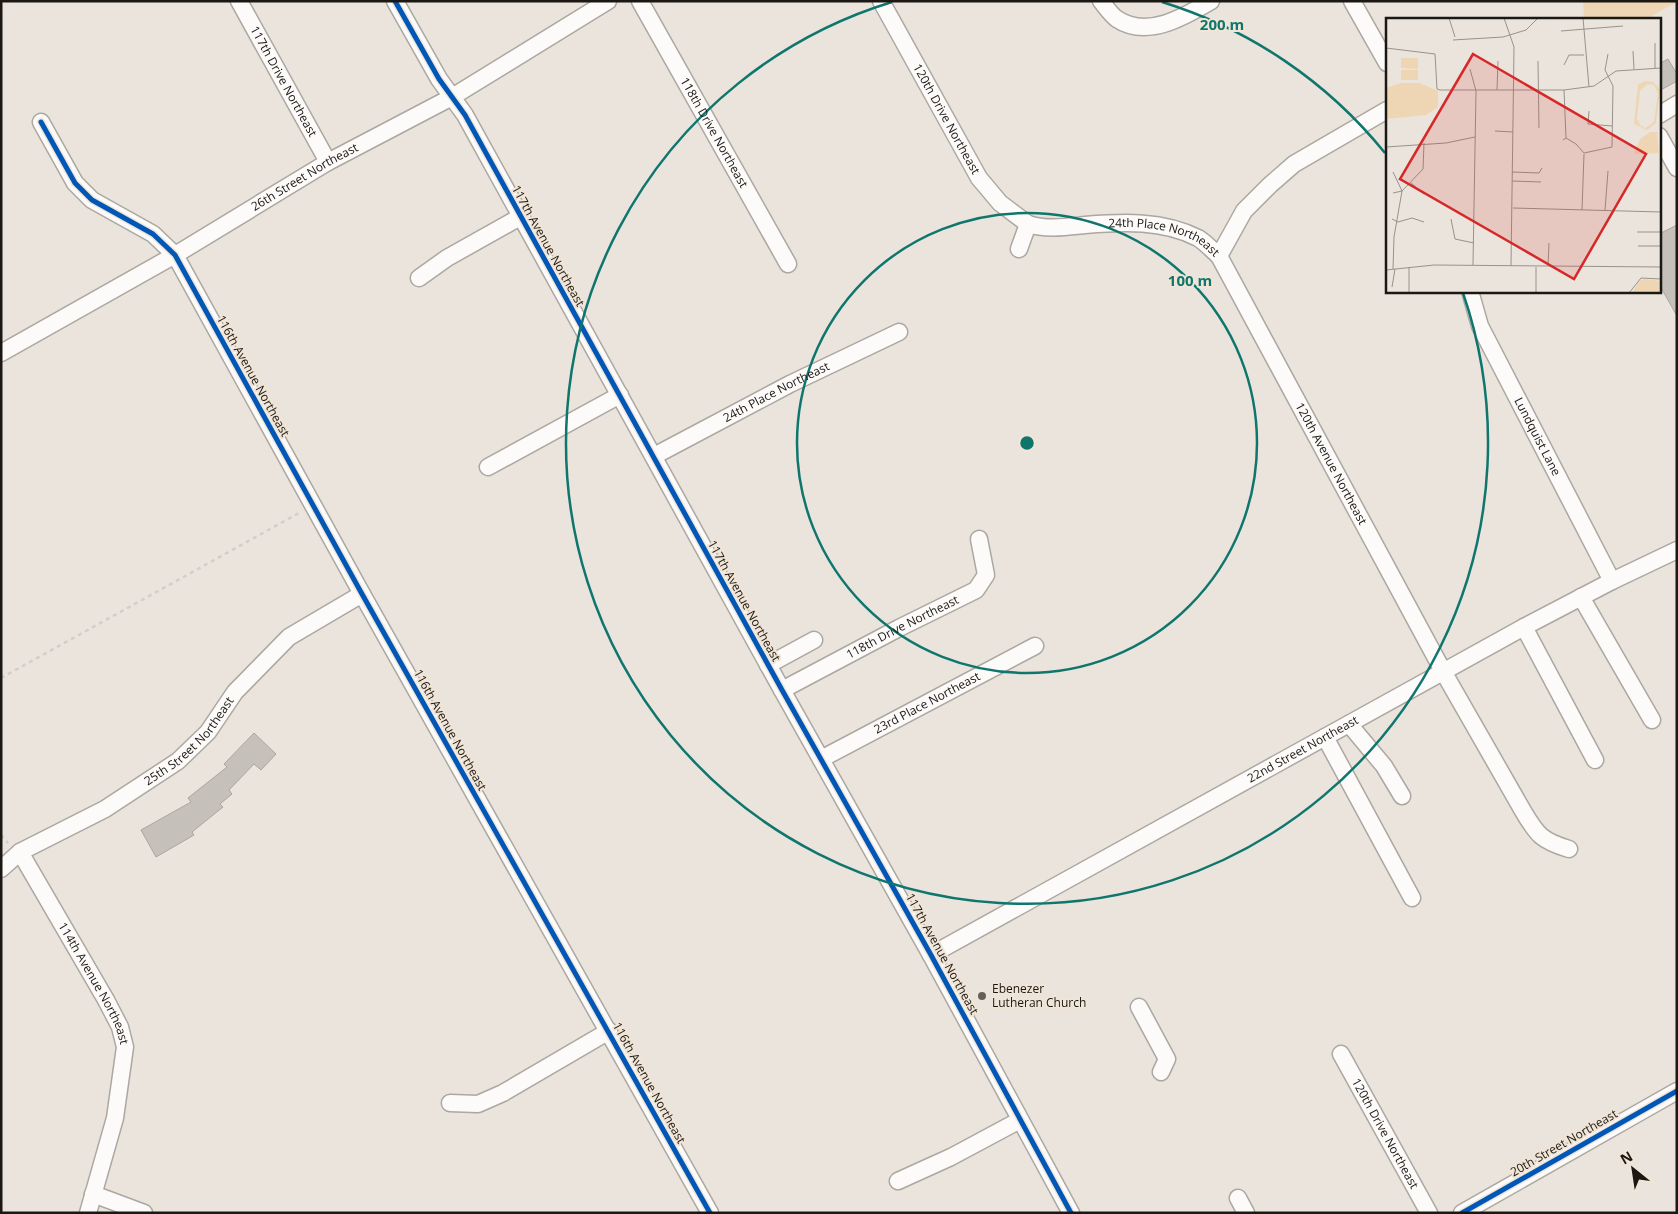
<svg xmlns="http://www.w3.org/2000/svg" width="1678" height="1214" viewBox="0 0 1678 1214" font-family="'Open Sans',sans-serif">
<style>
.green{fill:#eed6b4}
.building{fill:#c5c1ba;stroke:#aaa59f}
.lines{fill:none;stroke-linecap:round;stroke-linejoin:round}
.minor-casing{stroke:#aca7a1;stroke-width:19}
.path{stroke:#d0cfcc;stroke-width:2.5;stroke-dasharray:4 4;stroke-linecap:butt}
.minor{stroke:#fcfbfa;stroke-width:16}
.cycleway-casing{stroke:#f0e5d6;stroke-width:8}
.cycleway{stroke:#0057b8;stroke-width:5}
.ring{fill:none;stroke:#0f766e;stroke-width:2.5}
.poi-dot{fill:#635f59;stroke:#f0e5d6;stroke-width:2}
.labels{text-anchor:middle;stroke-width:4;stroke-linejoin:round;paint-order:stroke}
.street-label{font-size:12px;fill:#1b1712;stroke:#f0e5d6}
.poi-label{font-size:12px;fill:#1b1712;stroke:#f0e5d6;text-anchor:start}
.inset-road{fill:none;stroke:#97928b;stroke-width:1}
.view{fill:#d62828;fill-opacity:0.15;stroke:#d62828;stroke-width:2.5}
.inset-edge{fill:none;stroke:#1b1712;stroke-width:2.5}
.centre{fill:#0f766e;stroke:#f0e5d6;stroke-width:2.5}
.ring-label{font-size:15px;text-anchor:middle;font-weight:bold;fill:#0f766e;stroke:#f0e5d6;stroke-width:4;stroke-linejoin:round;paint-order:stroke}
</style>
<rect width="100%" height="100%" fill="#eae4dc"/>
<path class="green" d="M1583 1H1677V2L1646 19H1584Z"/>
<path class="building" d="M1668 59 1677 74V81L1659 91V64Z
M1677 225V316L1659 284V234Z
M254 733 276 754 261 770 254 764 229 790 232 794 220 804 223 807 192 832 194 835 156 857 141 830 191 802 188 798 227 767 224 764Z"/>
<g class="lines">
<g class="minor-casing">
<g id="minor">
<path id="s1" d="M239 1 328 162"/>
<path d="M395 1 439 79 465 115 782 690 931 955 1071 1213"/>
<path id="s2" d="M640 1 788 264"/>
<path id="s3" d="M881 1 979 178 1000 203 1028 224"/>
<path d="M1101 1C1106 7 1111 15 1117 19 1147 39 1184 17 1211 1"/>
<path d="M1352 1 1387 63"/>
<path d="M1659 115 1677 104"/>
<path d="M41 122 75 183 92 200 153 234 175 255 362 594 710 1213"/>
<path d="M1659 136 1677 168"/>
<path id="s4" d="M1019 249 1028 224C1046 230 1066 227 1085 225 1123 222 1163 220 1198 238 1205 242 1212 250 1219 256L1244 211 1270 185 1294 164 1387 110"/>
<path id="s5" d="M1219 256 1444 673 1523 811C1537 835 1542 841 1569 849"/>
<path d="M419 278 447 258 520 217"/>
<path id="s6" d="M1470 291 1480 326 1612 581"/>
<path id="s7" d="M1 353 175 255 328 162 452 97 608 1"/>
<path id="s8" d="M654 456 790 384 899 332"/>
<path d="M488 467 620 395"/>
<path d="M1581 597 1652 720"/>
<path d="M1524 627 1595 760"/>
<path d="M768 665 814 640"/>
<path id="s9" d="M782 690 899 628 976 590 986 575 979 539"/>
<path d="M1349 724 1384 766 1402 796"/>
<path d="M1325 737 1412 898"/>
<path id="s10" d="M821 759 1035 646"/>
<path id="s11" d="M20 852 106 1000 120 1027 125 1047 115 1118 88 1213"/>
<path id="s12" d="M1 869 20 852 105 809 178 761 208 732 235 692 289 637 362 594"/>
<path id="s13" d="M931 955 1524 627 1612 581 1677 550"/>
<path d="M1139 1007 1167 1059 1161 1072"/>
<path id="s14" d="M1341 1054 1429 1213"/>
<path d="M450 1103 478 1104 503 1093 609 1031"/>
<path d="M898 1181 951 1157 1020 1120"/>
<path d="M93 1194 144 1213"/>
<path d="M1238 1198 1246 1213"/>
<path d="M1462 1213 1677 1091"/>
</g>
</g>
<path class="path" d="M1 678 299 513
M1 835 8 843"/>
<use href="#minor" class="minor"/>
<g class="cycleway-casing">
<path id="cycleway" d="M395 1 439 79 465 115 782 690 931 955 1071 1213
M41 122 75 183 92 200 153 234 175 255 362 594 710 1213
M1462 1213 1677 1091"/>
</g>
<use href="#cycleway" class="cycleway"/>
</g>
<g class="ring">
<circle cx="1027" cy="443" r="230"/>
<path d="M1162 2A461 461 0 0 1 1385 153M1463 293A461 461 0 1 1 892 2"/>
</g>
<circle class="poi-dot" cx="982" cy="996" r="5"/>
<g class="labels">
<g class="street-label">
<text dy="4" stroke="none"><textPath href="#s1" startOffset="92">117th Drive Northeast</textPath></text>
<text dy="4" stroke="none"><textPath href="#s3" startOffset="135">120th Drive Northeast</textPath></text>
<text dy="4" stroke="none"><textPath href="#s2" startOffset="151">118th Drive Northeast</textPath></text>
<text dy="4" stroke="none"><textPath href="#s7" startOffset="351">26th Street Northeast</textPath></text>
<text dy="4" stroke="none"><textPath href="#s4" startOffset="166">24th Place Northeast</textPath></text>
<text transform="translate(548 246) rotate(61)" y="4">117th Avenue Northeast</text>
<text transform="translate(253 376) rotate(61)" y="4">116th Avenue Northeast</text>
<text dy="4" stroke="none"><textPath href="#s8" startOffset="138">24th Place Northeast</textPath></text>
<text dy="4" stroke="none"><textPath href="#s6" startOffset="161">Lundquist Lane</textPath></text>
<text dy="4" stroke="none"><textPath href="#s5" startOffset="236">120th Avenue Northeast</textPath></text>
<text transform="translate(744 601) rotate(61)" y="4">117th Avenue Northeast</text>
<text dy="4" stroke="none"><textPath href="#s9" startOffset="136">118th Drive Northeast</textPath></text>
<text dy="4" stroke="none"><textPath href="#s10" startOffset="120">23rd Place Northeast</textPath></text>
<text transform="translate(450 730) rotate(61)" y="4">116th Avenue Northeast</text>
<text dy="4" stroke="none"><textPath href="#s12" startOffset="230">25th Street Northeast</textPath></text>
<text dy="4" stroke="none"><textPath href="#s13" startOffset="425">22nd Street Northeast</textPath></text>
<text transform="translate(942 954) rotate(61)" y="4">117th Avenue Northeast</text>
<text dy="4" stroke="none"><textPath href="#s11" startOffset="151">114th Avenue Northeast</textPath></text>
<text transform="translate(649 1083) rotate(61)" y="4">116th Avenue Northeast</text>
<text dy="4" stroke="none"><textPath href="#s14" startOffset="91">120th Drive Northeast</textPath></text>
<text transform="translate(1564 1143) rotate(-30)" y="4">20th Street Northeast</text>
</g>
<g class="poi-label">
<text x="992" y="993">Ebenezer<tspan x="992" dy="14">Lutheran Church</tspan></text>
</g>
</g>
<g transform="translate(1386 18)">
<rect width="275" height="275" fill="#eae4dc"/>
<path d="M15 40H32V51L15 50ZM15 52H32V62H15ZM260 63 267 64 274 71 270 105 261 112 248 106 252 66ZM261 66 268 67 272 75 268 104 259 110 254 107 251 100 254 73ZM15 65H34L52 73V89L40 97 0 101V70ZM264 114H271L273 135 248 136 254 121ZM258 261 275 263V275H246L253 263Z" fill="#eed6b4" fill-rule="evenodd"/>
<path class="inset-road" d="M63 0 69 19M118 0 128 29 125 248M197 0 203 69M175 13 237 8M67 22 117 19 140 12 152 0M0 30 49 36 51 71 54 72H178L208 68 230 53 275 50M247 33 248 51M152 43 153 110M178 47 183 37H198M269 50V25M84 51 90 73 87 247M111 72 112 43M178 72 180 120M203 93 202 106 226 108M109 113 127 114M177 122 180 120 190 126 198 135 226 129 227 68 219 52 222 36M0 129 60 125 89 119M126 154 153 155 156 150M126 163 155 164M25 165 38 176M7 175 16 173 7 154M127 190 275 194M196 192 198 136M219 192 222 153M6 201 12 204 26 200 38 204M65 201 69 221 88 225M251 214H275M252 228H275M162 248 163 225M7 251 8 219 16 173 37 151 38 125M0 252 48 247 275 249M6 269 9 251M23 275V249M150 275V249M243 275 255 260 275 261"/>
<path class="view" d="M87 36 260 136 188 261 14 161Z"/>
<rect width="275" height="275" class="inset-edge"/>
</g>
<circle cx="1027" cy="443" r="8" class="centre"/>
<g class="ring-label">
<text x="1222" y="30">200 m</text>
<text x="1190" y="286">100 m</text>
</g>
<rect width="1678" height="1214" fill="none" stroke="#1b1712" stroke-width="5"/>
<g transform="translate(1633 1169) rotate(330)" stroke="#f0e5d6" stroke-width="4" paint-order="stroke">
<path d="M0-4L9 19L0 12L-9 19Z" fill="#1b1712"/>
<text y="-8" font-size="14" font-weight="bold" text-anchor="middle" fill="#1b1712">N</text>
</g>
</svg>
